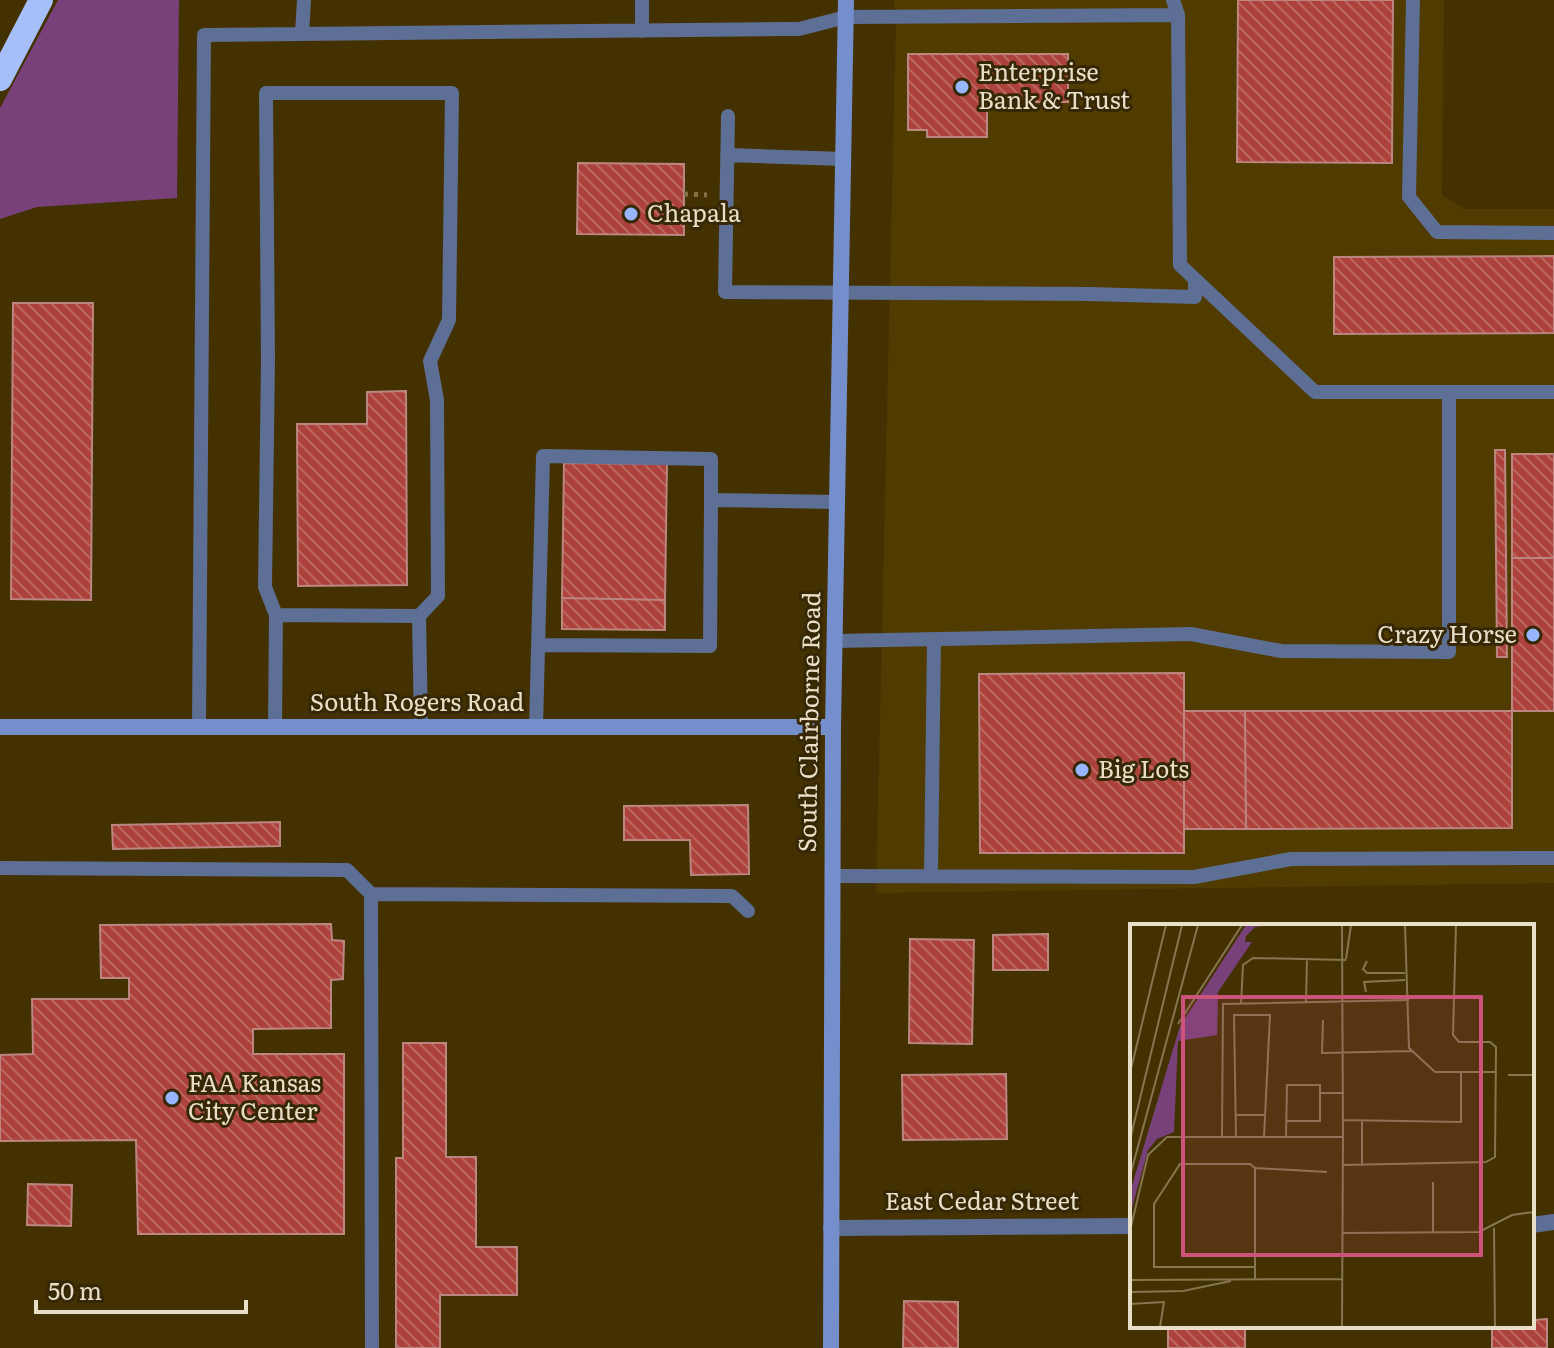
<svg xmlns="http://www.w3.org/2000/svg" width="1554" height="1348" viewBox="0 0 1554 1348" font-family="Literata,serif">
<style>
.built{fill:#503b00}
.green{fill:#784179}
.building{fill:url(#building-back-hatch);stroke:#bb8680;stroke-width:2}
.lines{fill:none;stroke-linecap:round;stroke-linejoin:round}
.path{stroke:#81714a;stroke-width:5;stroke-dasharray:4 6;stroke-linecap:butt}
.lane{stroke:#5e6f95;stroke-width:14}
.street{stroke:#5e6f95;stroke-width:16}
.secondary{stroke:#758ecc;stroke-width:16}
.highway{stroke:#a6bff8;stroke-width:24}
.poi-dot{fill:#97b6fd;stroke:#362806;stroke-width:3}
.labels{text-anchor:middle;stroke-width:6;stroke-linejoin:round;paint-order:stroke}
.poi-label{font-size:24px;fill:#e9dec7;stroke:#362806;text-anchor:start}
.street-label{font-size:24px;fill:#e9dec7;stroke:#362806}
.inset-road{fill:none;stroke:#857650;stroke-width:2}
.view{fill:#ce537b;fill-opacity:0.15;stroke:#ce537b;stroke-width:4}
.inset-edge{fill:none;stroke:#e9dec7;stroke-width:4}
</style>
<defs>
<pattern id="building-back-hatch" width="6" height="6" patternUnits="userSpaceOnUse" patternTransform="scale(2)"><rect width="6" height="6" fill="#ad423c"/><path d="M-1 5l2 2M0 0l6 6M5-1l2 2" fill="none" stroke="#bc6660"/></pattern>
</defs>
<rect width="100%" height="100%" fill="#433101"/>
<path class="built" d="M894 0H1444L1442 195 1465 209H1554V883L876 893 896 17Z"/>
<path class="green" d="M58 0H179L177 198 37 207 0 219V108Z"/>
<path class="building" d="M1238 0H1393L1392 163 1237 162Z
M908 54H1068V102H987V137H927V130H908Z
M578 163 684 164V235L577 234Z
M1554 256V333L1334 334V257Z
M13 303H93L91 600 11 599Z
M406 391 407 585 298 586 297 424H367V392Z
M1495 450H1505L1507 657H1497Z
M1512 454H1554V558H1512Z
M564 463 667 464 665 600 562 598Z
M1512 558H1554V711H1512Z
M562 598 665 600V630L562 629Z
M1184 673V853H980L979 674Z
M1184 711H1245L1246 829H1184Z
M1245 711H1512V828L1246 829Z
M748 805 749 874 691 875 690 840H624V806Z
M280 822V846L113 849 112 825Z
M331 924 332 940 344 941 343 979 331 980V1028L253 1029V1054H344V1234H138L136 1140 0 1141V1055L33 1054 32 999H129V978H101L100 925Z
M1048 934V970H993V935Z
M910 939 974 940 972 1044 909 1043Z
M403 1043H446V1157H476V1247H517V1295H440V1348H396V1158H403Z
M1006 1074 1007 1139 903 1140 902 1075Z
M28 1184 72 1185 71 1226 27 1225Z
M1532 1297 1534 1320 1547 1319V1348H1492V1326H1532Z
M904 1301 958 1302V1348H903Z
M1168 1326H1245V1348H1168Z"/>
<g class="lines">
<path class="path" d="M684 194 707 195"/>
<path class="lane" d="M1173 0 1178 15 1180 265 1315 392H1554
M1413 0 1409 197 1437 232 1554 233
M642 31V0
M302 34 304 0
M728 116 725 292 1090 294 1195 297V279
M727 155 843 159
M276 615 419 616
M835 641 1191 634 1281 651 1449 652V392
M538 645 710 646 711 500
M199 727 204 35 783 29H799L846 17 1178 15
M275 727 276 615 265 587 268 360 266 93H452L449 320 430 361 437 400 438 596 419 616 421 727
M536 727 543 456 711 459V500L838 502
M0 868 347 870 371 894 372 1348
M833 876 1194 877 1291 859 1554 858
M931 876 934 639
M371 894 732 896 748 911"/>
<path class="street" d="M1532 1225 1554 1222
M831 1228 1132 1226"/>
<path class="secondary" d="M0 727H833
M831 1348 833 727 846 0"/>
<path class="highway" d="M0 79 41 0"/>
</g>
<g class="poi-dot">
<circle cx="962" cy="87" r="8"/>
<circle cx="631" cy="214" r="8"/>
<circle cx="1533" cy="635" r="8"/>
<circle cx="1082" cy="770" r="8"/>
<circle cx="172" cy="1098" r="8"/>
</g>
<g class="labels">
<g class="poi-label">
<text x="978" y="81">Enterprise<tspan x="978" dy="28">Bank &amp; Trust</tspan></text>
<text x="647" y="222">Chapala</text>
<text x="1517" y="643" text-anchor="end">Crazy Horse</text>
<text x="1098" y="778">Big Lots</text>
<text x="188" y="1092">FAA Kansas<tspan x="188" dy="28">City Center</tspan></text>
</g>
<g class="street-label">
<text x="417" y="711">South Rogers Road</text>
<text transform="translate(810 722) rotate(-89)" y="8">South Clairborne Road</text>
<text x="982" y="1210">East Cedar Street</text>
</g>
</g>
<g transform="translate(1130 924)">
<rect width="404" height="404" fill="#433101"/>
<path d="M116 1H141L125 3 116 12 115 18H122L88 68 87 111 48 117 44 208 27 215 18 226 0 291V268L50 102Z" fill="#784179"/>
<path class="inset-road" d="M275 1 279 124 305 148H367M216 35 221 1M237 37 233 45 237 49H275M236 68 234 58 275 56M176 79 177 35M111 80 113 41 123 34 216 36M193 96 192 129 282 127M48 100 112 1M0 149 36 1M378 151H404M106 191H134M213 196 331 198V148M157 197H190V169M404 209V140M92 213 93 80 279 76M106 213 104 91H140L134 213M156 213 157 161H190V169H214M0 216 52 1M213 241 356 238 365 233 366 123 360 118H329L323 111 326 1M232 241V196M125 244 197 248M0 252 68 1M364 304 365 403M0 307 18 231 37 213H213L212 1M303 308V258M213 309 349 308 382 291 404 288M125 343H24V280L50 240H120L125 244V355M0 356 212 355M0 368 53 367 101 357M0 380 34 378 30 403M212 403 213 213"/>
<path class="view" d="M53 73H351V331H53Z"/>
<rect width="404" height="404" class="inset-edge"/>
</g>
<path d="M36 1300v12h210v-12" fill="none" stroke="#e9dec7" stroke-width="4"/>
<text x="48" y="1300" font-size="24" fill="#e9dec7" stroke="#362806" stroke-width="6" paint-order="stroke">50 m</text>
</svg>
